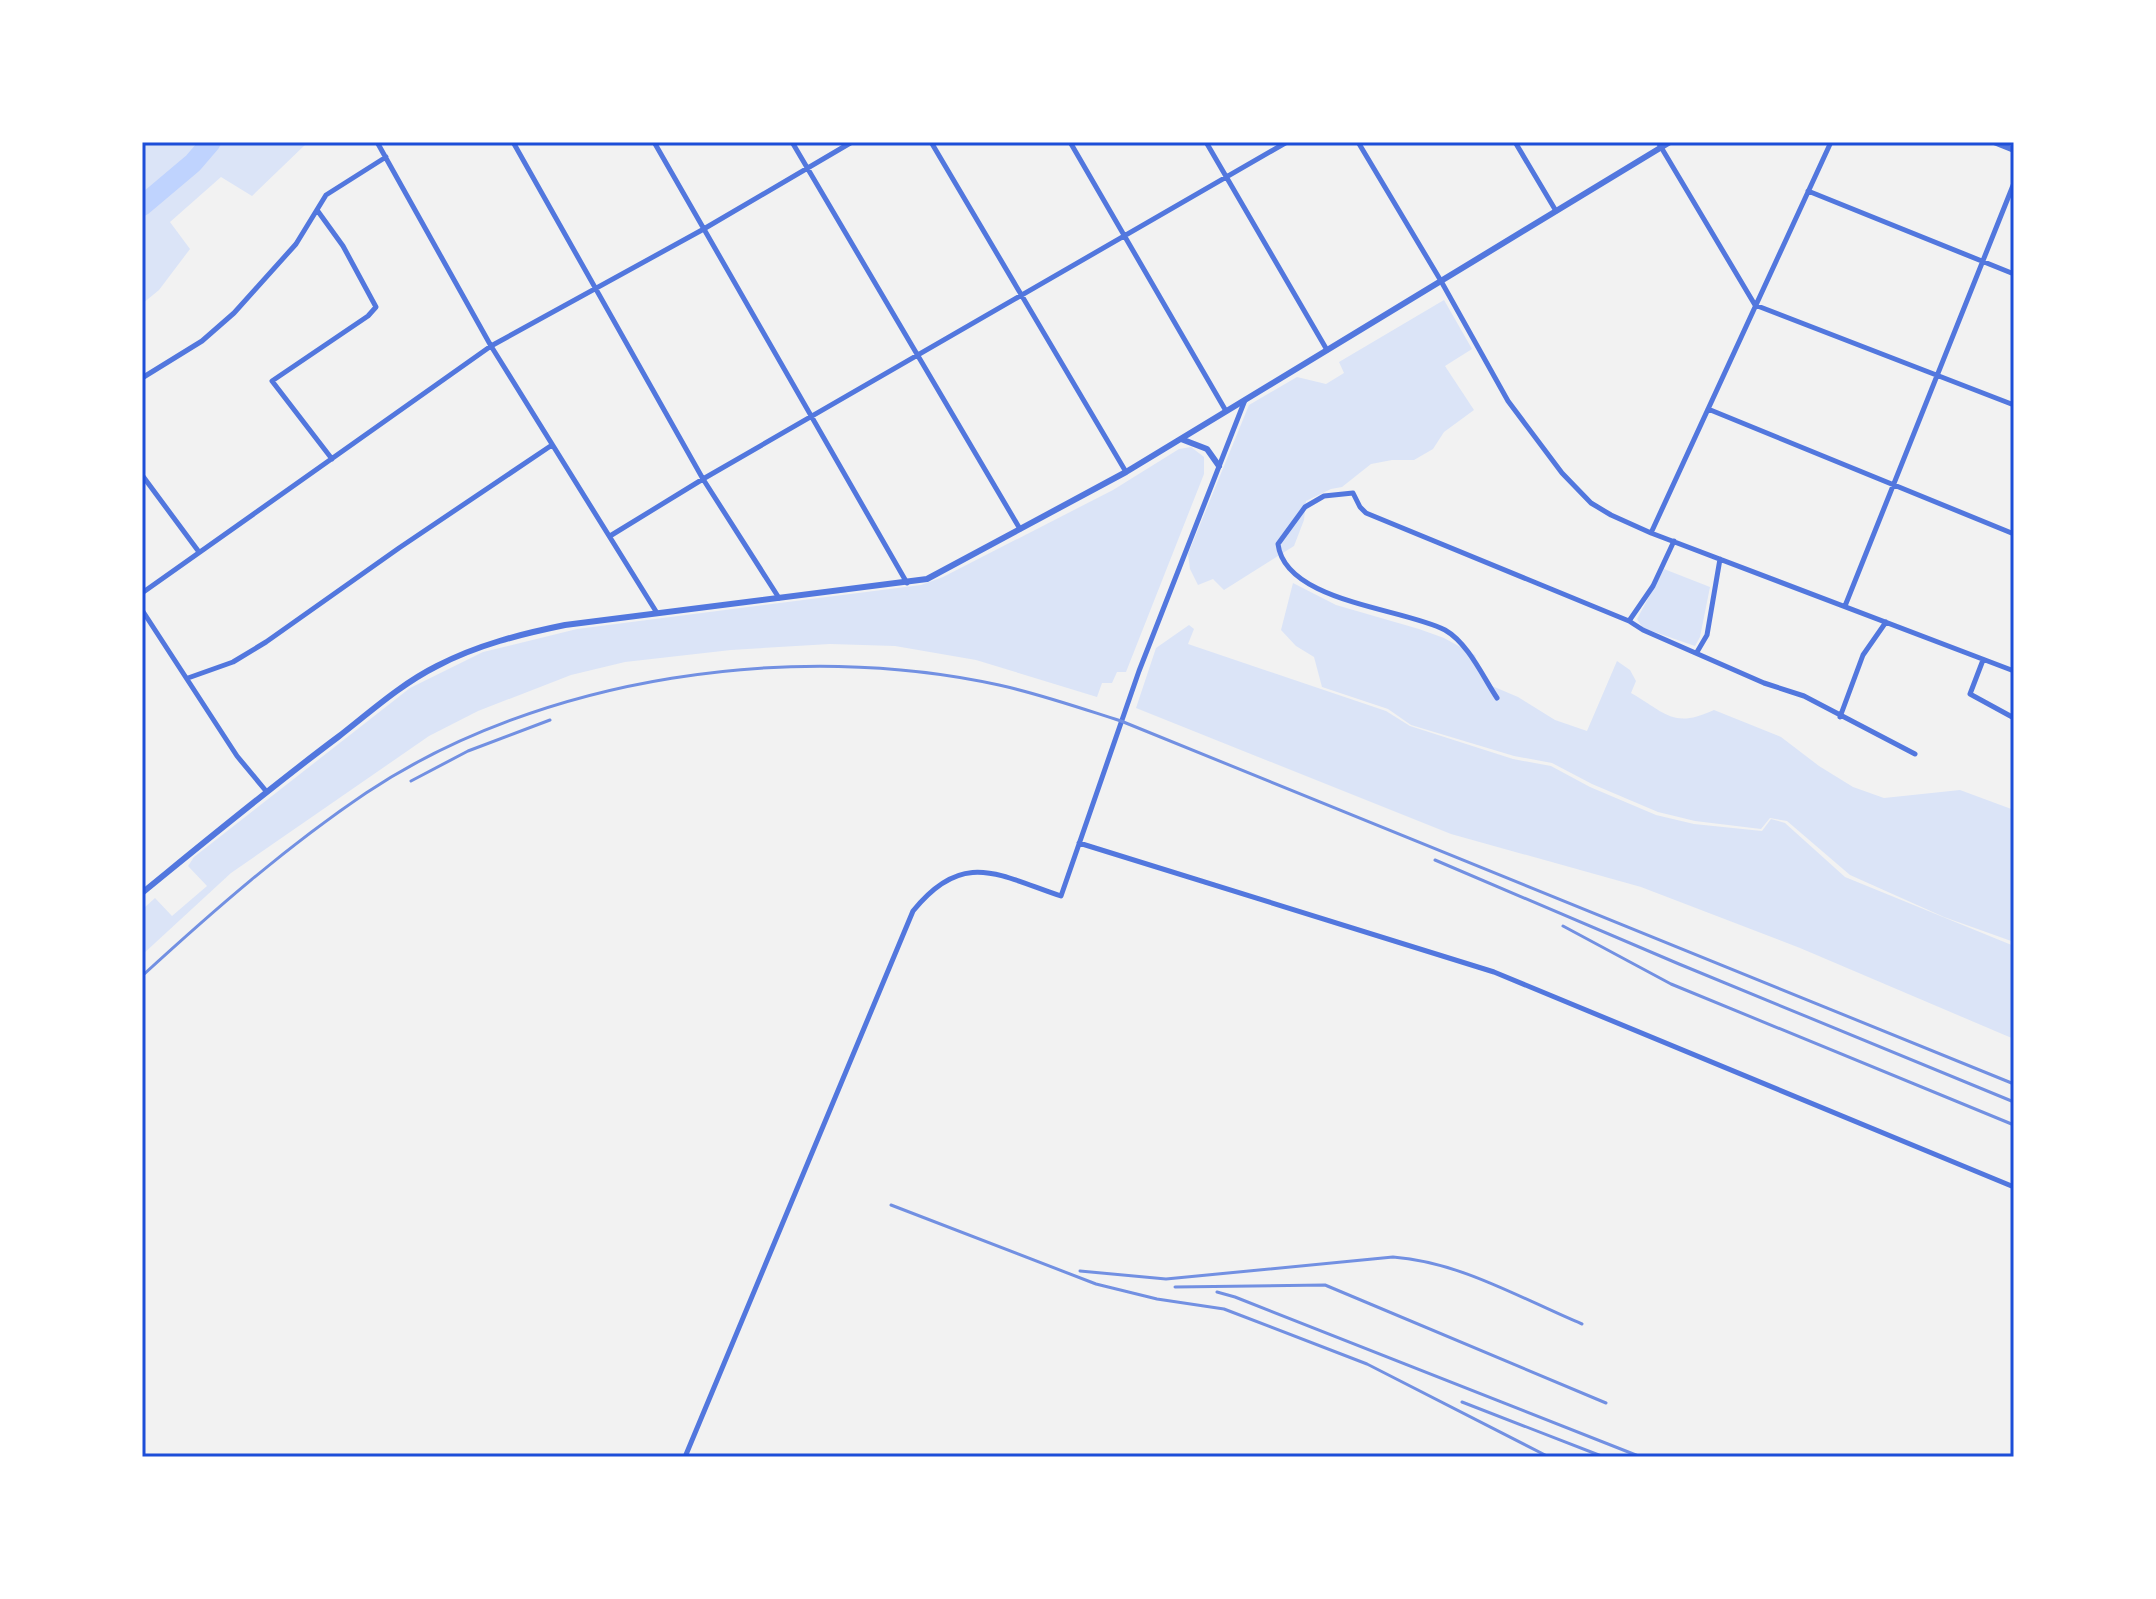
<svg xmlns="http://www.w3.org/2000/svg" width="2156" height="1599" viewBox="0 0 2156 1599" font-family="Manrope,sans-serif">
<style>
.green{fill:#dbe4f7}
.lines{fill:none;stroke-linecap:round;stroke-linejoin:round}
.river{stroke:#bfd3fe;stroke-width:20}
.minor{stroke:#5277de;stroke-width:5}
.tertiary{stroke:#5277de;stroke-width:6}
.rail{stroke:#7290e2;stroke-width:3}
.neatline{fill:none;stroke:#1d4ed8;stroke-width:3}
</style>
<rect width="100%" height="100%" fill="#f2f2f2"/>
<path class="green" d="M142 142H308L252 196 221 177 170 222 190 249 159 290 142 304Z
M1444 300 1472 349 1445 366 1474 410 1444 432 1433 449 1414 460H1392L1371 464 1342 487 1331 489 1306 501 1304 520 1294 546 1224 590 1213 579 1198 585 1190 569 1188 554 1249 405 1297 377 1326 384 1344 373 1339 362Z
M1191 447 1204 457V474L1126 672H1117L1112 683H1102L1097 697 976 660 895 646 830 644 731 650 625 662 571 675 478 711 429 736 231 873 142 955 144 908 155 898 172 916 207 886 188 866 194 857 410 688 483 652 577 629 921 585 943 577 1113 490 1179 449Z
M1664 569 1710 587 1700 637 1695 646 1643 628 1637 619Z
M1293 583 1336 605 1419 629 1444 638 1475 655 1479 669 1492 686 1518 697 1555 720 1587 731 1617 661 1630 670 1636 681 1631 693C1666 713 1673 729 1714 710L1781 737 1819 766 1853 787 1884 798 1960 790 2014 810V942L1944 917 1850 875 1787 821 1770 818 1761 829 1695 821 1658 812 1592 784 1552 763 1514 756 1411 725 1388 709 1322 687 1314 657 1296 646 1281 630Z
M1189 625 1194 629 1188 644 1386 711 1410 726 1513 759 1551 766 1590 787 1656 815 1694 824 1762 831 1771 819 1785 823 1845 877 2014 946V1039L1800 948 1641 887 1451 834 1136 708 1156 648Z"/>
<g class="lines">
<path class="river" d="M142 206 193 163 211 142"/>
<path class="minor" d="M377 142 491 346 657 613
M513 142 703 479 779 598
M654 142 907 583
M792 142 1020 529
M931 142 1126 472
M1070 142 1226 411
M1206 142 1327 350
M1358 142 1441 281 1508 401 1562 473 1591 503 1611 515 1651 533 2014 671
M1515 142 1556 211
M1658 142 1755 305 2014 405
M1808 191 2014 274
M317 210 343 246 376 307 368 316 272 381 332 459
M142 378 202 341 234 313 296 244 326 195 386 157
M1708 409 2014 534
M142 475 199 552
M1651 533 1831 142
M610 536 703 479 1287 142
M142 593 491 346 702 230 852 142
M1845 606 2014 183
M142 610 237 756 266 791
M1629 621 1653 586 1674 541
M1697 652 1707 635 1720 559
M1983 660 1970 694 2014 718
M188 678 233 662 266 642 399 548 552 445
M1497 698C1483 677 1468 643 1445 630 1402 608 1285 602 1278 544L1305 507 1324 496 1353 493 1360 507 1366 513 1629 621 1643 630 1764 683 1804 696 1915 754
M1840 717 1863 655 1886 622
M1079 843 1494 972 2014 1187
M685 1457 913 911C963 849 998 875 1061 896L1139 671 1245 400"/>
<path class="tertiary" d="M1994 142 2014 150
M1181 439 1207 449 1219 466
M142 893C207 840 271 787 338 737 370 712 401 684 437 666 477 645 521 634 565 625L927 579 1126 472 1670 142"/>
<path class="rail" d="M411 781 468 751 550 720
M1435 860 1679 964 2014 1102
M1563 926 1671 984 2014 1125
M142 976C213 911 286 847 366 793 541 676 795 640 999 685 1040 694 1080 708 1121 721L2014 1084
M891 1205 1096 1284 1157 1299 1224 1309 1367 1364 1549 1457
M1080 1271 1166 1279 1393 1257C1460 1262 1520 1298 1582 1324
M1175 1287 1325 1285 1606 1403
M1217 1292 1235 1297 1641 1457
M1462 1402 1604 1457"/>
</g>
<rect width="2156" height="1599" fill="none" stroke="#ffffff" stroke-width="288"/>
<rect x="144" y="144" width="1868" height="1311" class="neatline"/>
</svg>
